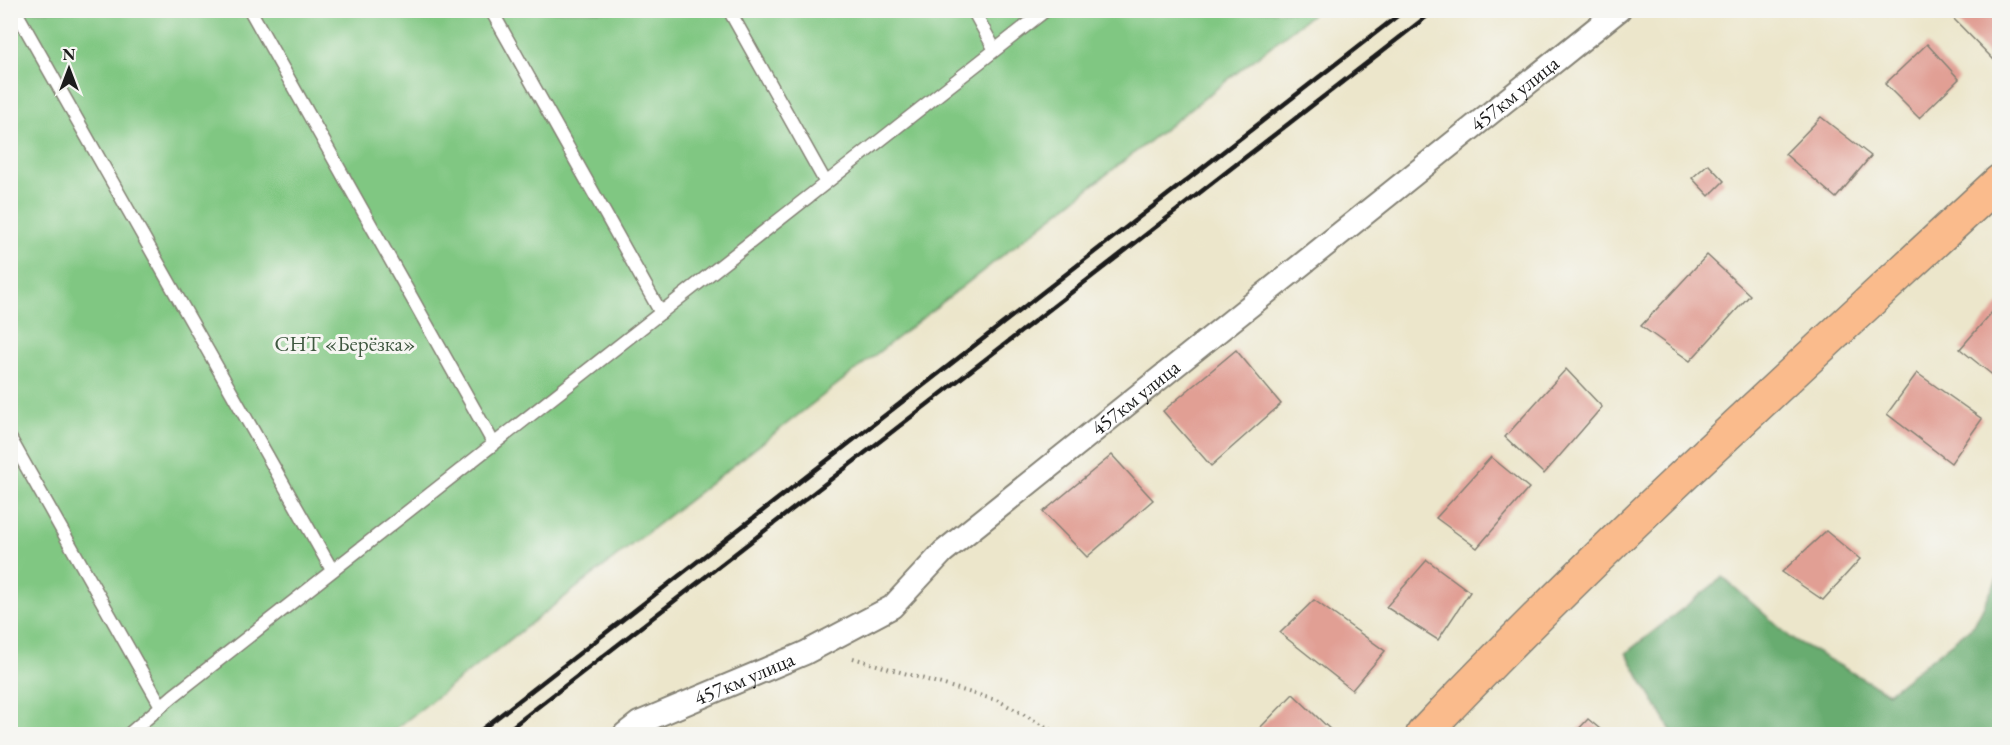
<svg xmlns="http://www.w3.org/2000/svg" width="2010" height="745" viewBox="0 0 2010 745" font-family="'EB Garamond',serif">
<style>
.green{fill:#80c782;stroke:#4e724f;stroke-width:1.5}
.forest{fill:#68ac70;stroke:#426446;stroke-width:1.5}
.building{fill:#e19f94}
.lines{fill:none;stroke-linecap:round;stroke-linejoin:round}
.lane-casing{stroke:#848174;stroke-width:15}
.street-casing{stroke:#848174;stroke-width:26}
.primary-casing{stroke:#848174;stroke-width:36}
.path{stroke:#848174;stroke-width:4;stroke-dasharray:1.5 4.5;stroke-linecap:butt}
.lane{stroke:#fff;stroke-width:12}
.street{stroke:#fff;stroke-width:22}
.primary{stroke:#fabb8c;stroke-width:33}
.rail{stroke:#1c1c1c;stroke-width:4.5}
.labels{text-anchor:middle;stroke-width:6;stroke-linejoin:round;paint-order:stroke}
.street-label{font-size:21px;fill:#1c1c1c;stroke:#f6f6f2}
.park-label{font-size:21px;fill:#3f5840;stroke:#f6f6f2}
</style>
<rect width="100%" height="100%" fill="#f6f6f2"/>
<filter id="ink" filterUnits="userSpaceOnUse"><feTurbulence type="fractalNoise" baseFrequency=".0167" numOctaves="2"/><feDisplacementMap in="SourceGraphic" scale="12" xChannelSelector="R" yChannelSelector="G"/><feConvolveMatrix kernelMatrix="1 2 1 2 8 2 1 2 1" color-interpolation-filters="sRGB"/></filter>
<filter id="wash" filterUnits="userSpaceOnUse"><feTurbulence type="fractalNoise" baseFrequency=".008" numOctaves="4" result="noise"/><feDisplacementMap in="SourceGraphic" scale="24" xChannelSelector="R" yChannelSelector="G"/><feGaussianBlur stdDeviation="1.35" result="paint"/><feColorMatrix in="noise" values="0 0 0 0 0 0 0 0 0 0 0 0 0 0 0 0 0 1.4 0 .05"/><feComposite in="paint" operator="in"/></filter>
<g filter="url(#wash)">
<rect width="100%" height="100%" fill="#ece6cb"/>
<path class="green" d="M10 11H1316L389 734H11Z"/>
<path class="forest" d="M1999 575V734H1673L1626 653 1723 577 1791 638 1888 693 1974 625Z"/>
<g id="blocks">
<path class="building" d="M1955 10H2000V57L1995 61 1950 15Z
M1927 44 1959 79 1919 118 1885 84Z
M1821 117 1871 156 1836 198 1785 154Z
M1708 164 1724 181 1709 196 1692 178Z
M1707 255 1750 295 1690 361 1641 326Z
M2000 303V381L1960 349Z
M1236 350 1281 404 1211 466 1163 411Z
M1566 369 1602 407 1544 474 1505 437Z
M1917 373 1982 419 1951 463 1887 414Z
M1112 455 1153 500 1087 557 1043 512Z
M1491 457 1529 488 1477 548 1436 518Z
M1826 531 1860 559 1823 600 1782 572Z
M1427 560 1470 592 1438 640 1386 607Z
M1314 600 1385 651 1352 690 1280 633Z
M1293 694 1335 734H1254Z
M1588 719 1606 734H1574Z"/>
</g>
</g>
<g filter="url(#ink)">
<use href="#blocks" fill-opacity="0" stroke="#848174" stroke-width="1.5"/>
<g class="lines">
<g class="lane-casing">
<path id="lane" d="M15 10 332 570
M250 10 494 444
M491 10 661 313
M729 10 826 183
M973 10 995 50
M10 438 161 706
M129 734 173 696 1046 10"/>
</g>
<g class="street-casing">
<g id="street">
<path id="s1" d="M625 734 639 723 805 653 892 607 943 552 1619 10"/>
</g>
</g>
<g class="primary-casing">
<path id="primary" d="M1423 734C1606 541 1805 362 2000 181"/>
</g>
<path class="path" d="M853 658 999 701 1059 734"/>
<use href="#lane" class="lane"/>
<use href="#street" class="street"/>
<use href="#primary" class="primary"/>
<path class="rail" d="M476 734 1405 10
M503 734 1435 10"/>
</g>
</g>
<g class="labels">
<g class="street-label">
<text dy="7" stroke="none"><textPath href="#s1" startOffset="1104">457км улица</textPath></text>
<text dy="7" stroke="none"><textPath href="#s1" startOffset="618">457км улица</textPath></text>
<text dy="7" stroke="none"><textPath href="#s1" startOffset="132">457км улица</textPath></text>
</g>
<g class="park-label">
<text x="345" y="351">СНТ «Берёзка»</text>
</g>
</g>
<rect width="2010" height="745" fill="none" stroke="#f6f6f2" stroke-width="36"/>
<g transform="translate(69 69)" stroke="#f6f6f2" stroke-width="4.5" paint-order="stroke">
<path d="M0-4.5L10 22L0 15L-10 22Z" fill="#1c1c1c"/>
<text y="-9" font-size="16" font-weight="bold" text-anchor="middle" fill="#1c1c1c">N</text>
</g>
</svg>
